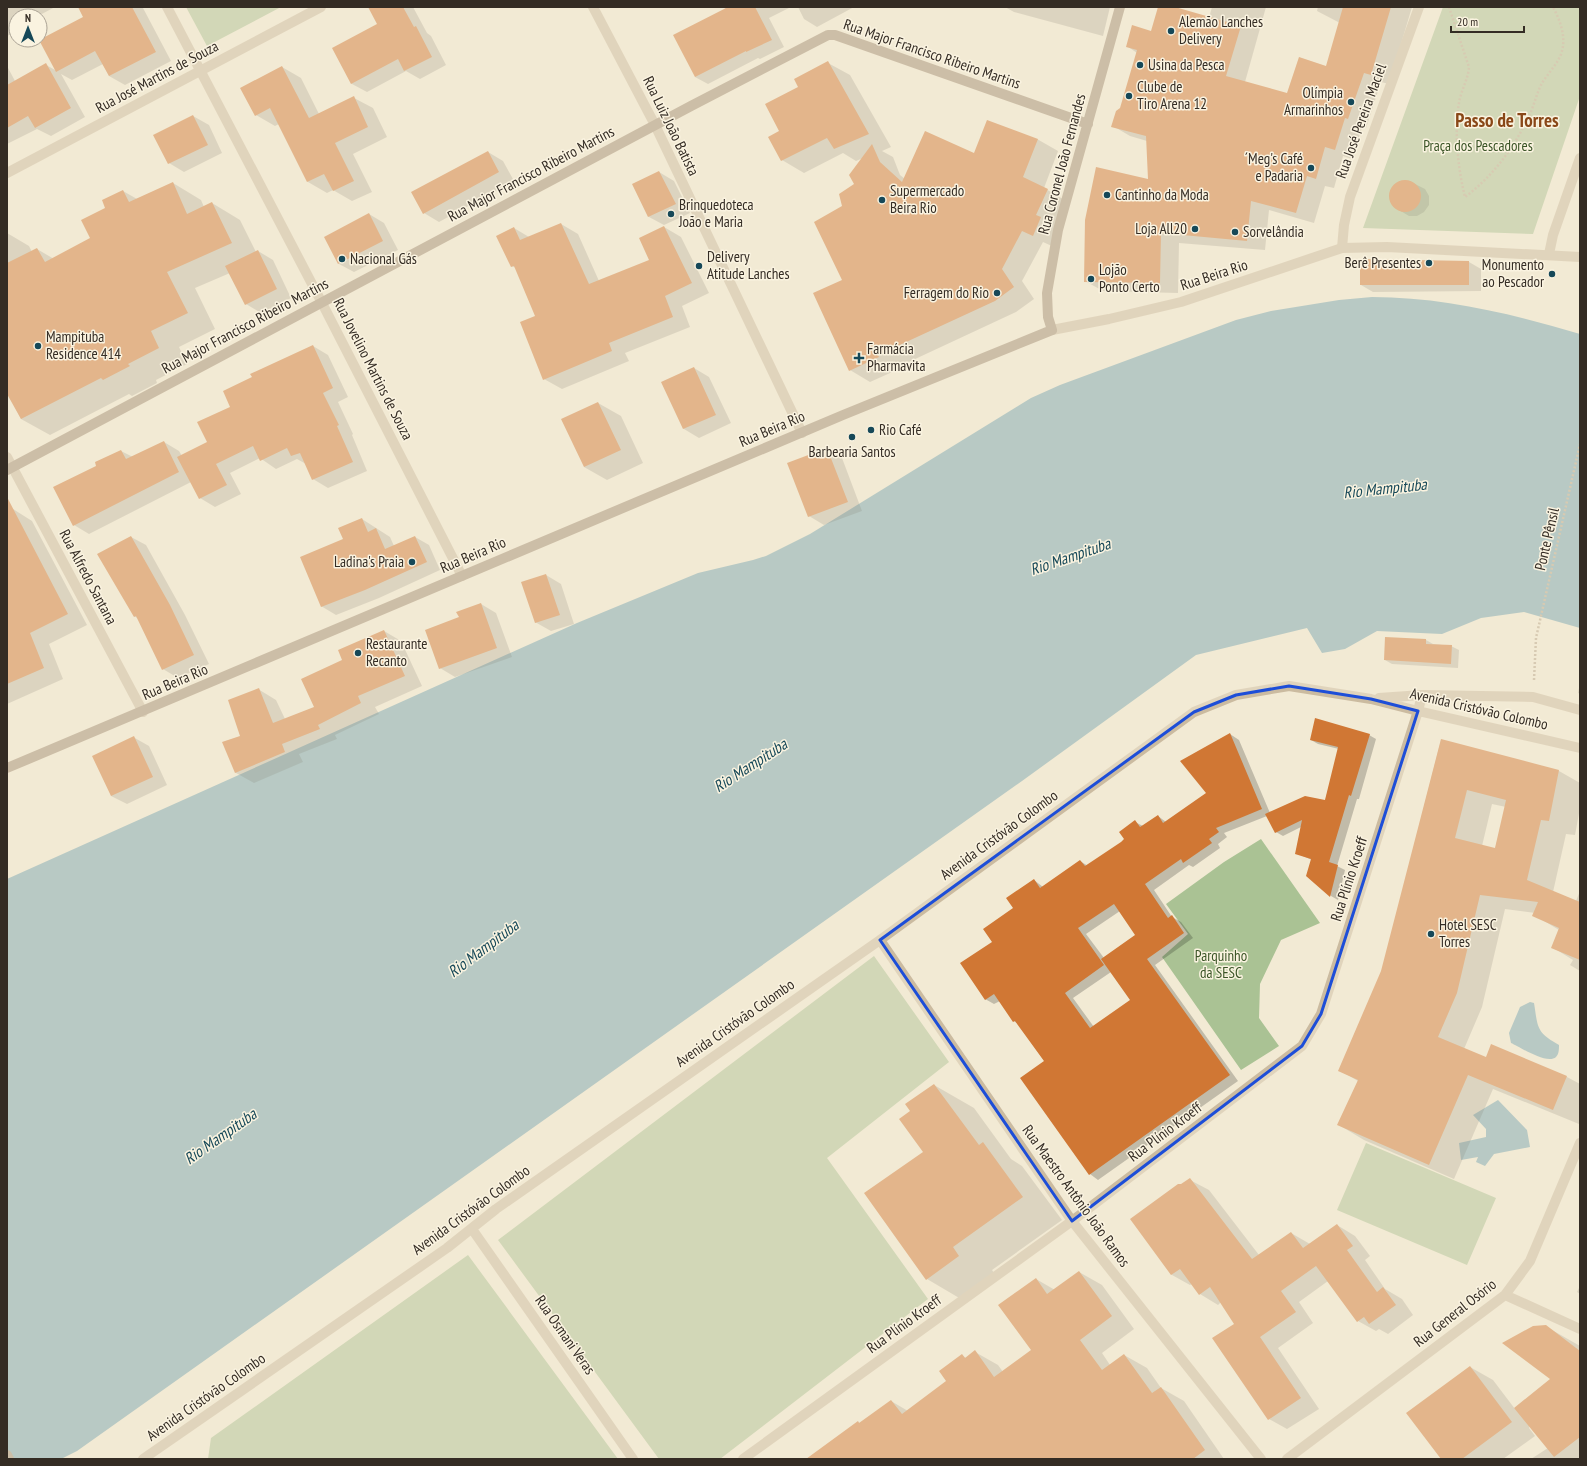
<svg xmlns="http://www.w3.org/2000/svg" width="1587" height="1466" viewBox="0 0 1587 1466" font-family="'PT Sans Narrow',sans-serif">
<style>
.green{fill:#aac294}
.water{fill:#71a3b1}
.shadow{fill:#0003;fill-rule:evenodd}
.building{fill:#d07734;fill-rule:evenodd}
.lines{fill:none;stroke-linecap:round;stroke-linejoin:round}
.path{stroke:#b7a58a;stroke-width:2.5;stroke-dasharray:2 2;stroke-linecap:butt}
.minor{stroke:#cbbba0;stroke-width:10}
.tertiary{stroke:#cbbba0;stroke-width:10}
.secondary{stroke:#9e8a71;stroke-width:10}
.marked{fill:none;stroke:#1d4ed8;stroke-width:3;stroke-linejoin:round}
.poi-dot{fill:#164858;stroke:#faf3e0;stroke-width:1.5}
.labels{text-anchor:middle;stroke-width:3;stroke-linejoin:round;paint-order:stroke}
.poi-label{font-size:15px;fill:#342c24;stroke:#faf3e0;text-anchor:start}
.street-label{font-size:15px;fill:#342c24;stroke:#faf3e0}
.park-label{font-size:15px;fill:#3a5426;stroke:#faf3e0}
.water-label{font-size:16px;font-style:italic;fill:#164858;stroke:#faf3e0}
.district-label{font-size:19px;font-weight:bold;fill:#894717;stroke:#faf3e0}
</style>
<rect width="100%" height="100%" fill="#f2ead4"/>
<path class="green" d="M186 7H281L207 46Z
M1443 7H1580V96L1533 234 1363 228Z
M1261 839 1320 923 1281 940 1260 984 1259 1018 1279 1046 1241 1070 1162 957 1188 934 1166 904 1224 862Z
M874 956 949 1062 827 1158 928 1299 720 1459H659L498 1240Z
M1366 1143 1496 1198 1467 1265 1337 1210Z
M468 1255 618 1459H208L211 1438Z"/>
<path class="water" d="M1372 297C1443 297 1513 314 1580 334V628L1524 612 1481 618 1442 634 1377 631 1345 649 1322 653 1307 628 1196 655 1022 781 77 1451 61 1459H7V879L577 623 698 573 753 560 766 556 810 534 1031 398 1060 385 1236 320 1271 311 1339 300Z
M1530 1002 1534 1003C1538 1028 1536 1032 1559 1045 1559 1049 1559 1054 1556 1057 1547 1065 1520 1047 1511 1043L1509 1033 1520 1007Z
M1498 1100 1527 1130 1530 1147 1494 1154 1485 1166 1476 1162 1478 1157 1461 1160 1459 1143 1486 1137V1129L1473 1115Z"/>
<path class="shadow" d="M7 7H55L38 16H16V32L7 36Z
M79 7 143 8 171 61 125 85 109 76 103 64 72 80 61 74 85 117 51 136 37 129 7 144V66L15 81 46 65 57 71 84 18Z
M378 7H413L427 33 431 36 446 65 420 79 406 71 367 92 352 84 333 49 379 24Z
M724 7H791L769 18 784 47 760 59 758 58 708 84 695 77 725 9Z
M798 7H854L817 27 804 19Z
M1005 7H1110L1103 36 1014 12Z
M1159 7H1172L1209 18 1212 7H1266L1245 82 1287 95 1327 67 1340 23 1317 11 1318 7H1412L1389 84 1381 82 1366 128 1362 127 1352 159 1343 156 1334 188 1325 186 1314 223 1269 210 1265 250 1179 243 1178 293 1103 291 1085 281 1149 180 1147 141 1130 136 1113 126 1121 109 1137 53 1127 46 1152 32Z
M828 63 850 75 891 147 882 151 893 157 900 175 905 179 975 154 1037 139 1058 151 1044 188 1068 202 1054 247 1043 242 1022 281 1034 299 1016 312 898 367 899 369 870 382 850 370 843 281 844 206 856 184 863 158 856 161 843 153 804 173 782 160 780 132 800 87Z
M282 67 301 78 319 114 354 98 373 108 387 137 353 154 372 192 352 201 333 190 327 193 308 182 279 124 275 126 256 115Z
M193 116 209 125 222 153 184 172 169 163Z
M488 152 503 161 514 181 439 222 424 213Z
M659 172 674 181 690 213 664 225 649 217 633 184Z
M1401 181H1409L1425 189 1429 196V205L1424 212 1417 216H1409L1394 207 1390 200V192L1394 185Z
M173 183 201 200 204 207 212 203 240 220 256 252 258 251 273 260 291 298 261 313 246 304 230 273 195 288 215 329 179 347 187 364 156 380 157 383 132 396 129 394 50 435 21 419 7 391V233L29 246 32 252 37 249 54 259 91 239 107 209 123 191 137 199Z
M369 214 384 223 398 250 354 272 339 264Z
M561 224 578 234 599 281 651 261 664 227 681 237 709 293 682 306 690 327 625 353 629 361 562 389 544 379 537 316 516 268 512 266 514 228 529 237Z
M1361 260 1469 262 1481 269V291L1373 292 1361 285Z
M313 346 328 355 348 397 338 402 353 434 352 435 367 471 328 488 313 479 306 464 297 459 276 469 260 458 230 473 241 494 215 507 200 498 191 482 89 534 74 525 98 466 121 451 133 457 164 442 179 451 182 456 208 443 231 407Z
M694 368 709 377 731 423 699 438 684 429 663 383Z
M598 403 621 416 643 463 607 480 584 467Z
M827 449 842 458 862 511 824 525 809 516Z
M13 509 32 521 87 625 49 644 63 679 7 704V512Z
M362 519 390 537 394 546 415 537 429 545 440 570 379 598 336 615 321 606 344 539Z
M131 537 146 545 185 615 209 664 178 678 163 669 139 619 134 616Z
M546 575 561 584 574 624 551 631 535 622Z
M481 604 496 613 512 657 455 677 440 668 460 618Z
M384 631 401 641 422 686 375 707 379 714 335 735 337 739 299 754 303 762 254 783 236 773 224 743 242 737 258 689 276 700 285 719 316 707 344 660Z
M1426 640 1433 644 1451 646 1459 650 1458 668 1392 664 1385 660Z
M1580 683V694L1578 693Z
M1230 734 1239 740 1270 813 1325 801 1339 749 1318 744 1311 740 1369 735 1376 739 1359 799H1357L1337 866 1345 870 1338 900 1331 896 1307 875 1312 860 1296 853 1301 827 1283 836 1276 832 1267 816 1224 833 1227 837 1218 844 1220 848 1193 867 1189 865 1154 890 1172 917 1181 922 1193 938 1155 965 1238 1081 1098 1180 1090 1174 1045 1062 1018 1024 1014 1021 1000 1001 994 1004 985 999 993 942 1034 880 1043 887 1080 861 1088 866 1122 843 1135 822 1143 826 1158 816 1166 822 1207 793ZM1120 911 1136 935 1104 958 1086 934ZM1111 972 1131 1000 1094 1027 1073 998Z
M133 737 149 746 167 785 127 804 111 796Z
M1441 740 1559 771 1580 783V808L1575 835 1566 834 1553 892 1576 901 1580 891V971L1570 965 1573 960 1552 947 1559 930 1541 919 1543 914 1505 909 1482 1007 1464 1049 1486 1058 1492 1046 1567 1077 1580 1084V1120L1579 1124 1493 1089 1454 1179 1364 1140 1339 1125 1358 1081 1339 1070 1382 971ZM1492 804 1506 807 1495 849 1482 846Z
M934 1085 974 1108 1011 1159 1022 1166 1062 1220 992 1270 998 1279 966 1302 927 1279 924 1152 912 1112Z
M1190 1180 1209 1190 1259 1255 1291 1233 1310 1244 1337 1225 1355 1236 1370 1256 1365 1260 1385 1289 1402 1299 1413 1315 1388 1334 1379 1329 1376 1331 1358 1321 1328 1281 1299 1302 1313 1323 1278 1348 1319 1409 1287 1429 1269 1419 1235 1324 1221 1302 1218 1305 1200 1294 1192 1284 1190 1285 1172 1275 1132 1219Z
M1079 1272 1102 1285 1134 1329 1102 1353 1110 1365 1124 1355 1147 1368 1161 1388 1184 1401 1224 1459H807L858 1422 860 1423 891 1401 908 1411 948 1382 963 1356 966 1358 975 1352 998 1365 1003 1372 1032 1351 1036 1279 1055 1290Z
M1580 1286V1294L1577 1292Z
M1545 1326 1580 1346V1459H1531L1548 1448 1530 1426 1529 1428 1535 1436 1503 1459H1443L1470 1367 1493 1380 1515 1409 1552 1379Z"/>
<path class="building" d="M78 7H132L156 52 109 76 95 51 56 72 39 40 83 17Z
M368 7H403L414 27 416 26 432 57 404 71 398 59 351 84 332 48 377 24Z
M728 7H755L772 40 746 52V51L695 77 673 35Z
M1158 7H1175L1241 26 1226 76 1287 93 1299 57 1326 66 1343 7H1391L1371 75 1364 73 1348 119 1345 118 1335 150 1325 147 1316 179 1307 176 1296 213 1251 201 1247 241 1161 233 1160 283 1084 282 1085 220 1096 167 1148 179 1146 136 1111 127 1116 111 1120 108 1137 50 1126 47 1132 25 1151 31Z
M828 61 869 134 834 149 827 138 781 161 768 137 779 131 765 104 798 87 794 79Z
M46 63 71 108 35 128 28 116 7 128V85Z
M282 66 309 118 354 96 368 127 335 143 354 181 333 191 324 174 307 182 270 108 255 116 240 88Z
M193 115 208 145 168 164 153 135Z
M987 120 1038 139 1023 177 1048 189 1036 215 1041 217 1033 236 1022 231 1002 269 1014 287 995 301 878 355 879 357 849 371 813 293 842 280 814 222 842 206 839 194 854 184 849 175 872 144 880 162 902 182 925 131 974 153Z
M488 151 499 172 423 214 411 192Z
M659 171 676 204 648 217 632 184Z
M1389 196a16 16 0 1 1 32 0a16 16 0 1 1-32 0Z
M173 182 187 214 212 202 232 243 167 272 188 313 151 331 159 348 128 364 130 366 103 380 101 378 21 419 7 394V263L37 248 45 262 90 238 81 220 105 208 102 200 123 190 129 202Z
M369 213 383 241 338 264 324 237Z
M561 223 589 284 649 260 639 238 664 226 692 283 665 296 673 317 609 343 612 351 543 380 520 322 535 316 514 266 511 267 496 236 514 227 520 240Z
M258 250 277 289 245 305 225 266Z
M1360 259 1469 261V285H1360Z
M313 345 333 388 323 393 339 425 337 426 353 462 312 480 300 453 291 456 287 448 260 461 253 446 216 464 227 485 199 499 177 457 207 442 197 422 230 407 223 391 252 377 250 374Z
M694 367 716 415 683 429 661 382Z
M598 402 621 450 584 467 561 419Z
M164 441 179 472 73 526 53 487 96 466 95 462 121 450 126 459Z
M827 448 848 502 808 517 787 463Z
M7 497 68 614 30 633 44 668 7 684Z
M362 518 368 532 376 528 385 549 415 536 427 562 365 590 321 607 300 557 343 539 338 528Z
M131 536 170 605 194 655 162 670 136 616 134 617 97 554Z
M546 574 560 615 535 623 521 582Z
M481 603 497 648 439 669 425 630 459 617 456 612Z
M384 630 405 676 358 696 361 703 318 725 320 729 282 744 285 752 235 773 222 742 240 736 228 700 259 688 273 723 314 707 301 679 342 660 338 650Z
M1385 637 1426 639V644L1452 645 1451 664 1384 660Z
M1315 718 1370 734 1351 796 1349 795 1329 862 1338 865 1330 897 1306 876 1311 859 1295 854 1302 820 1275 833 1265 814 1305 796 1325 800 1338 747 1310 740Z
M1230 733 1262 809 1216 828 1219 832 1209 839 1212 843 1183 863 1181 859 1145 884 1168 918 1172 915 1184 933 1147 959 1230 1075 1089 1175 1020 1078 1044 1061 1015 1021 1013 1022 994 994 985 1000 960 963 992 942 983 929 1013 908 1006 898 1034 879 1040 888 1080 860 1085 866 1121 842 1124 839 1119 832 1135 820 1140 827 1158 815 1163 823 1206 793 1180 761ZM1114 904 1135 935 1101 959 1130 1000 1090 1028 1065 993 1104 965 1078 928Z
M134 736 153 777 111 796 92 756Z
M1441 739 1559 770 1549 821 1541 820 1527 880 1580 902V960L1551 948 1559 928 1532 916 1538 902 1480 895 1457 993 1438 1037 1486 1057 1491 1044 1567 1076 1553 1110 1468 1075 1429 1165 1337 1125 1358 1080 1338 1071 1381 971ZM1467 790 1506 800 1495 848 1455 838Z
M934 1084 979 1145 983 1142 1023 1197 953 1247 959 1256 926 1280 864 1193 923 1152 899 1119 910 1111 905 1104Z
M1190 1178 1252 1259 1291 1232 1303 1248 1337 1224 1353 1246 1347 1250 1377 1292 1383 1287 1396 1305 1369 1324 1364 1317 1357 1322 1316 1266 1281 1291 1296 1312 1260 1337 1301 1398 1268 1420 1212 1338 1234 1324 1210 1287 1199 1295 1180 1269 1171 1275 1130 1219 1178 1184H1181Z
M1079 1271 1112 1316 1080 1340 1102 1370 1124 1354 1152 1393 1161 1387 1205 1450 1193 1459H806L858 1421 859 1423 891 1400 902 1414 946 1381 939 1371 962 1354 965 1358 975 1350 994 1377 1031 1350 998 1305 1036 1278 1047 1294Z
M1546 1325 1580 1351V1437L1554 1457 1514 1408 1550 1379 1502 1343 1533 1326Z
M1470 1366 1512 1422 1462 1459H1441L1406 1413Z"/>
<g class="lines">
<path class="path" d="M1449 7 1469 67C1468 80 1461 90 1459 103 1454 132 1458 169 1465 197 1493 176 1514 148 1529 116 1534 106 1536 95 1541 85 1547 74 1559 63 1562 51 1566 36 1560 20 1553 7
M1578 7 1580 8
M1534 680 1536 638 1580 444"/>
<path class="minor" d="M167 7 322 303 462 576
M593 7 655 125 802 433
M7 173 321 7
M1342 248 1344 225 1350 197 1419 7
M1549 254 1553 235 1580 158
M7 457 143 712
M1379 698 1422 695 1533 697 1580 710
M880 940 1072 1221 1261 1459
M472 1229 633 1459
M1505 1295 1580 1329
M143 1459 447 1248 496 1209 880 940 1194 712 1236 695 1289 686 1371 699 1418 711 1580 748
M743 1459 1072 1221 1302 1046 1321 1014 1418 711 1422 695
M1287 1459 1505 1295 1530 1261 1580 1143"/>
<path class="tertiary" d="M1052 330 1109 319 1181 302 1342 248 1387 247 1580 257"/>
<path class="secondary" d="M7 470 691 106 828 35H835L1088 124
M7 768 843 415 1052 330 1048 317 1047 293 1058 230 1120 7
M7 1455 9 1459"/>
</g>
<path d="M0 0H1587V1466H0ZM1289 686 1371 699 1418 711 1321 1014 1302 1046 1072 1221 880 940 1194 712 1236 695Z" fill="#f2ead4" fill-opacity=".55" fill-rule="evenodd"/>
<path class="marked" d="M1289 686 1371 699 1418 711 1321 1014 1302 1046 1072 1221 880 940 1194 712 1236 695Z"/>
<g class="poi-dot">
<circle cx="1171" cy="31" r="4"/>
<circle cx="1140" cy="65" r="4"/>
<circle cx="1129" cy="96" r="4"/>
<circle cx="1351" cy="102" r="4"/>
<circle cx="1311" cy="168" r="4"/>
<circle cx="1107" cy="195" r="4"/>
<circle cx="882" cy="200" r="4"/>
<circle cx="671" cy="214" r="4"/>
<circle cx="1195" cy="229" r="4"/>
<circle cx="1235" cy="232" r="4"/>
<circle cx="342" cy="259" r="4"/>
<circle cx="1429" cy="263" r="4"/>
<circle cx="699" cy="266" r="4"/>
<circle cx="1552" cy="274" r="4"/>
<circle cx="1091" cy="279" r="4"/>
<circle cx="997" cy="293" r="4"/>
<circle cx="38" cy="346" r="4"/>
<path d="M857 352h4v4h4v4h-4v4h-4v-4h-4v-4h4z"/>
<circle cx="871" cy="430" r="4"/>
<circle cx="852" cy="437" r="4"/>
<circle cx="412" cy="562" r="4"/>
<circle cx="358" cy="653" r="4"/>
<circle cx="1431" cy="934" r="4"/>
</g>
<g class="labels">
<g class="poi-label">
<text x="1179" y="27">Alemão Lanches<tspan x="1179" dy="17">Delivery</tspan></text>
<text x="1148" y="70">Usina da Pesca</text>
<text x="1137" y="92">Clube de<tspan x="1137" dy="17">Tiro Arena 12</tspan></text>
<text x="1343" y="98" text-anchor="end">Olímpia<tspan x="1343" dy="17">Armarinhos</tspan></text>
<text x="1303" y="164" text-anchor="end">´Meg's Café<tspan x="1303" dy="17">e Padaria</tspan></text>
<text x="890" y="196">Supermercado<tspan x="890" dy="17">Beira Rio</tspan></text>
<text x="1115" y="200">Cantinho da Moda</text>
<text x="679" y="210">Brinquedoteca<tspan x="679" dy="17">João e Maria</tspan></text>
<text x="1187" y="234" text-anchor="end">Loja All20</text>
<text x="1243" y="237">Sorvelândia</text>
<text x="707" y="262">Delivery<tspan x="707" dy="17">Atitude Lanches</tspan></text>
<text x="350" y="264">Nacional Gás</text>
<text x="1421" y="268" text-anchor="end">Berê Presentes</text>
<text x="1544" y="270" text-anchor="end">Monumento<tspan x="1544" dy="17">ao Pescador</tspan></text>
<text x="1099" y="275">Lojão<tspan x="1099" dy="17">Ponto Certo</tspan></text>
<text x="989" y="298" text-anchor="end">Ferragem do Rio</text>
<text x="46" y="342">Mampituba<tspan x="46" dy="17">Residence 414</tspan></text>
<text x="867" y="354">Farmácia<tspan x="867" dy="17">Pharmavita</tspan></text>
<text x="879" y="435">Rio Café</text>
<text x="852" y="457" text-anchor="middle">Barbearia Santos</text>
<text x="404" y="567" text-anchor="end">Ladina's Praia</text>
<text x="366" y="649">Restaurante<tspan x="366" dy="17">Recanto</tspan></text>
<text x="1439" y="930">Hotel SESC<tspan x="1439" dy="17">Torres</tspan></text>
</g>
<g class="street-label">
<text transform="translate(932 54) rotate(19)" y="5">Rua Major Francisco Ribeiro Martins</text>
<text transform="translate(157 77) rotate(-28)" y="5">Rua José Martins de Souza</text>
<text transform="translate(1361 121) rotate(-70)" y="5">Rua José Pereira Maciel</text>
<text transform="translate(671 126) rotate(64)" y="5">Rua Luiz João Batista</text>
<text transform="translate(1062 164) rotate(-75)" y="5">Rua Coronel João Fernandes</text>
<text transform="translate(531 174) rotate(-28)" y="5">Rua Major Francisco Ribeiro Martins</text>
<text transform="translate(1214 275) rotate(-18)" y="5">Rua Beira Rio</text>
<text transform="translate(245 326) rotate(-28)" y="5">Rua Major Francisco Ribeiro Martins</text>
<text transform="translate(373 369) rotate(63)" y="5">Rua Jovelino Martins de Souza</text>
<text transform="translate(772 429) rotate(-23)" y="5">Rua Beira Rio</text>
<text transform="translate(1547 539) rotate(-77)" y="5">Ponte Pênsil</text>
<text transform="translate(473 555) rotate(-23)" y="5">Rua Beira Rio</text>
<text transform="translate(88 577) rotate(62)" y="5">Rua Alfredo Santana</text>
<text transform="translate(175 682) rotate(-23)" y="5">Rua Beira Rio</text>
<text transform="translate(1479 709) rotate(13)" y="5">Avenida Cristóvão Colombo</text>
<text transform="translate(999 835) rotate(-36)" y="5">Avenida Cristóvão Colombo</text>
<text transform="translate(1349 879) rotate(-72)" y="5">Rua Plínio Kroeff</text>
<text transform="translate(735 1023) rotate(-35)" y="5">Avenida Cristóvão Colombo</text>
<text transform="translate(1165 1132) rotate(-37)" y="5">Rua Plínio Kroeff</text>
<text transform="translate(1076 1196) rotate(54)" y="5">Rua Maestro Antônio João Ramos</text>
<text transform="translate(471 1210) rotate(-36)" y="5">Avenida Cristóvão Colombo</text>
<text transform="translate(1455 1313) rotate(-38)" y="5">Rua General Osório</text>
<text transform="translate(904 1324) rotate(-36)" y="5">Rua Plínio Kroeff</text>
<text transform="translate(565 1335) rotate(55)" y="5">Rua Osmani Veras</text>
<text transform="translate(206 1397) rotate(-35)" y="5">Avenida Cristóvão Colombo</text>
</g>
<g class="park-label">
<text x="1478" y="151">Praça dos Pescadores</text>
<text x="1221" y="961">Parquinho<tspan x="1221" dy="17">da SESC</tspan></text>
</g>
<g class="water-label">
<text transform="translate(1385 488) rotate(-6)" y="6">Rio Mampituba</text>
<text transform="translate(1070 556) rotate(-19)" y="6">Rio Mampituba</text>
<text transform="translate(750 765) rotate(-33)" y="6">Rio Mampituba</text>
<text transform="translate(483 948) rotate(-37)" y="6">Rio Mampituba</text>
<text transform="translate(220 1136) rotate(-35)" y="6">Rio Mampituba</text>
</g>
<g class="district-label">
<text x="1507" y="127">Passo de Torres</text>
</g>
</g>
<rect width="1587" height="1466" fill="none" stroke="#342c24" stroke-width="16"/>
<g transform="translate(28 28)"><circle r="19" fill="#faf3e0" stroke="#aba395"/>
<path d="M0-3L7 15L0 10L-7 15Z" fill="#164858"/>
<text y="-6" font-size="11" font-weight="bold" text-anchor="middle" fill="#342c24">N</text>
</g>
<path d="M1451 26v6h73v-6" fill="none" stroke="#342c24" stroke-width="2"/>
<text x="1457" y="26" font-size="12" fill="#342c24" stroke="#faf3e0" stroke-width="3" paint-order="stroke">20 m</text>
</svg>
